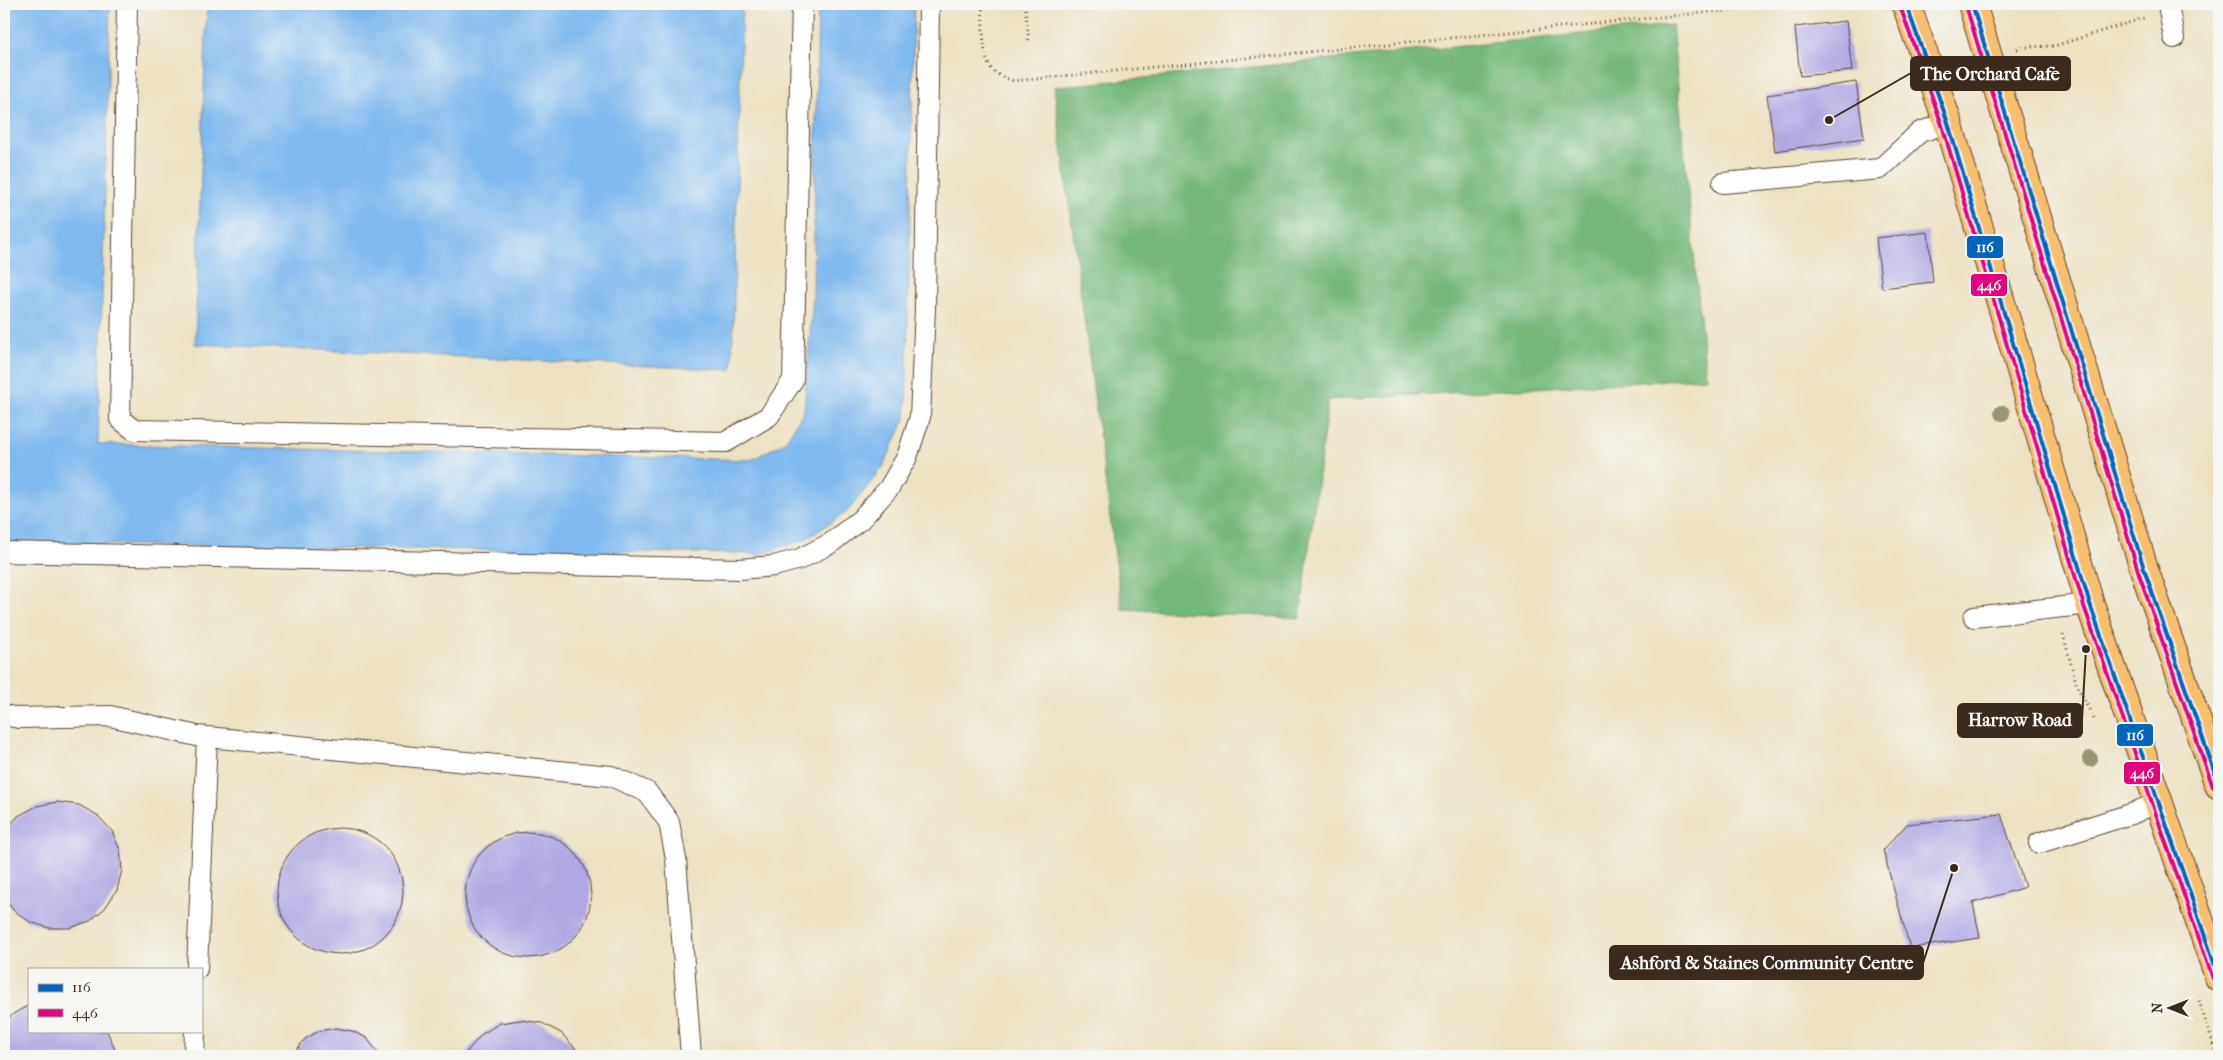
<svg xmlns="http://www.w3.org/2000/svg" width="2223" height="1060" viewBox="0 0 2223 1060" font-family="'IM FELL French Canon',serif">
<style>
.forest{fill:#74b87c;stroke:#58714d}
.water{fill:#7eb9f0;stroke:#5c7287}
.building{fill:#afa7e3}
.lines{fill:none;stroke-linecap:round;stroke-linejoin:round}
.service-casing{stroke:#564537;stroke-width:22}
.trunk-casing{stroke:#564537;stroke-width:30}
.path{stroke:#564537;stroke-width:3;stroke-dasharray:1 4;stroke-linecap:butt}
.service{stroke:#fff;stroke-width:20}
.trunk{stroke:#f9bf6c;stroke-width:28}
.bus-1-casing{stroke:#f6f6f2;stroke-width:8}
.bus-2-casing{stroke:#f6f6f2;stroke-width:8}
.bus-1{stroke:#0065bd;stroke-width:4}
.bus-2{stroke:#e5007d;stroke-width:4}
.tree{fill:#969578}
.leader{fill:none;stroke:#3b2a1e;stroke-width:2}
.callout-dot{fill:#3b2a1e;stroke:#f6f6f2;stroke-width:2}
.callout{fill:#3b2a1e;stroke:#3b2a1e;stroke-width:2}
.callout-label{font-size:18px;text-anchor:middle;font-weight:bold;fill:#fff}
.line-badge{stroke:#f6f6f2;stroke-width:2}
.badge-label{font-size:14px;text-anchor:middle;font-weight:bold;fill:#fff}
</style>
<rect width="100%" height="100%" fill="#f6f6f2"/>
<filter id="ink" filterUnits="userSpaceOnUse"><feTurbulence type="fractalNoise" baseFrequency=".02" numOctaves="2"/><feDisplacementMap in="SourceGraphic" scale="10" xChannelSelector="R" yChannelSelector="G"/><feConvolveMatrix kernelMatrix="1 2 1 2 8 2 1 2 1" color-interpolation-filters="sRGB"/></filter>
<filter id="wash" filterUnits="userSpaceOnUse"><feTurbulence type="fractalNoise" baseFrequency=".0096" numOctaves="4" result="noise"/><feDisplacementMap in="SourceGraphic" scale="20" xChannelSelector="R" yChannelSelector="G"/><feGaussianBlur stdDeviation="1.12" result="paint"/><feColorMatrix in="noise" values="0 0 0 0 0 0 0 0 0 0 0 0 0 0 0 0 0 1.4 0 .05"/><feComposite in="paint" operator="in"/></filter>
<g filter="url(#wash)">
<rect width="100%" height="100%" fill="#ece1c2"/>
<path class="forest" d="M1672 25 1706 378 1328 400 1300 618 1122 609 1054 87Z"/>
<path class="water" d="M9 4H110L98 444 751 460 785 442 804 411 813 297 818 4H914L906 417 883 467 847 512 806 539 761 554 4 543V257Z
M207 4H742L732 370 195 344Z"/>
<g id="blocks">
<path class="building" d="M1846 21 1852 71 1800 76 1795 27Z
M1856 82 1864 138 1775 151 1767 95Z
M1928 232 1933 282 1882 288 1876 238Z
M57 802 79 805 97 815 112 831 120 850 122 870 117 890 105 908 90 921 70 928H49L30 922 13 910 4 897V832L18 816 37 806Z
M2001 814 2025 887 1973 903 1980 938 1910 948 1883 850 1907 824Z
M277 891a63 63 0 1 1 126 0a63 63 0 1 1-126 0Z
M465 895a63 63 0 1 1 126 0a63 63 0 1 1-126 0Z
M29 1005V1031H107L114 1047 115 1056H4V1024L13 1014Z
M521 1020 542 1023 561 1033 575 1048 578 1056H465L468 1050 482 1034 500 1023Z
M336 1028 352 1031 367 1038 380 1056H292L305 1039 319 1031Z"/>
</g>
</g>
<g filter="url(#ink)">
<use href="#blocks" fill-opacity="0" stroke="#564537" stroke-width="1"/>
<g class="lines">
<g class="service-casing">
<path id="service" d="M127 4 120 419 134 430 726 442 769 416 793 380 802 4
M2168 4 2174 38
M1723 183 1880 169 1920 132 1948 123
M4 552 740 569 774 566 800 559 831 543 861 519 889 488 907 457 920 417 925 309 929 4
M1974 617 2090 604
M4 715 19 718 110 716 197 736 611 776 647 792 669 822 676 859 691 1056
M2039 843 2134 813 2160 801
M197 969 207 737
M194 1056 195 1031"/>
</g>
<g class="trunk-casing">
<path id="trunk" d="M1906 4 1948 123 2090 604 2219 977
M1972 4 2145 572 2219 785"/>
</g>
<path class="path" d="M982 4C983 19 982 55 990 67 996 75 1005 78 1014 81L1793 4
M1025 4 1029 43
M2017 49 2025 47 2054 46 2144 18
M2063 634 2077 686 2094 719
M2199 1001 2217 1056"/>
<use href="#service" class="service"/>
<use href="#trunk" class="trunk"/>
<g class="bus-1-casing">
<path id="bus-1" d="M1906 4 1948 123 2090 604 2219 977
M1972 4 2145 572 2219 785"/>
</g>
<g class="bus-2-casing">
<path id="bus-2" d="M1900 6 1942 125 2084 606 2213 979
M1966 6 2139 574 2213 787"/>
</g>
<use href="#bus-1" class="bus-1"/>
<use href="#bus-2" class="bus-2"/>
</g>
<g class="tree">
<circle cx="2002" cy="413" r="8"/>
<circle cx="2090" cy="759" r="8"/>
</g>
</g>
<path class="leader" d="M1829 120L1911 73M2086 649L2082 720M1954 868L1923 963"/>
<g class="callout-dot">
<circle cx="1829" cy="120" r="5"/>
<circle cx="2086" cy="649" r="5"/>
<circle cx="1954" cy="868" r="5"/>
</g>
<g class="callout">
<rect x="1911" y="57" width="159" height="33" rx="5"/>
<rect x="1958" y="704" width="124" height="33" rx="5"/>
<rect x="1610" y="946" width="313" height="33" rx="5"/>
</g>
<g class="callout-label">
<text x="1990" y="80">The Orchard Cafe</text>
<text x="2020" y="726">Harrow Road</text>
<text x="1767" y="969">Ashford &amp; Staines Community Centre</text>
</g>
<g class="line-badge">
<rect x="1966" y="235" width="38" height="24" rx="5" fill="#0065bd"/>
<rect x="1970" y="273" width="38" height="24" rx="5" fill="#e5007d"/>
<rect x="2116" y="723" width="38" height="24" rx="5" fill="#0065bd"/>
<rect x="2123" y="761" width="38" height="24" rx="5" fill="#e5007d"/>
</g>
<g class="badge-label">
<text x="1985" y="252">116</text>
<text x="1989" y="290">446</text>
<text x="2135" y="740">116</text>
<text x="2142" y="778">446</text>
</g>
<rect width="2223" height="1060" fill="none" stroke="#f6f6f2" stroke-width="20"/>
<rect x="28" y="968" width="175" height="65" fill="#f6f6f2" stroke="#aba49d"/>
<rect x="38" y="984" width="25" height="8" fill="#0065bd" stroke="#aba49d"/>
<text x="72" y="992" font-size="15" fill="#3b2a1e">116</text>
<rect x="38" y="1009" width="25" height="8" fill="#e5007d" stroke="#aba49d"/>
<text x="72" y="1018" font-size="15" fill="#3b2a1e">446</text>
<g transform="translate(2170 1008) rotate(270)" stroke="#f6f6f2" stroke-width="4" paint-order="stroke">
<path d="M0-4L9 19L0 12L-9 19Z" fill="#3b2a1e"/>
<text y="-8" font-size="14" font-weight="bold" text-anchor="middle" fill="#3b2a1e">N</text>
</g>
</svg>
